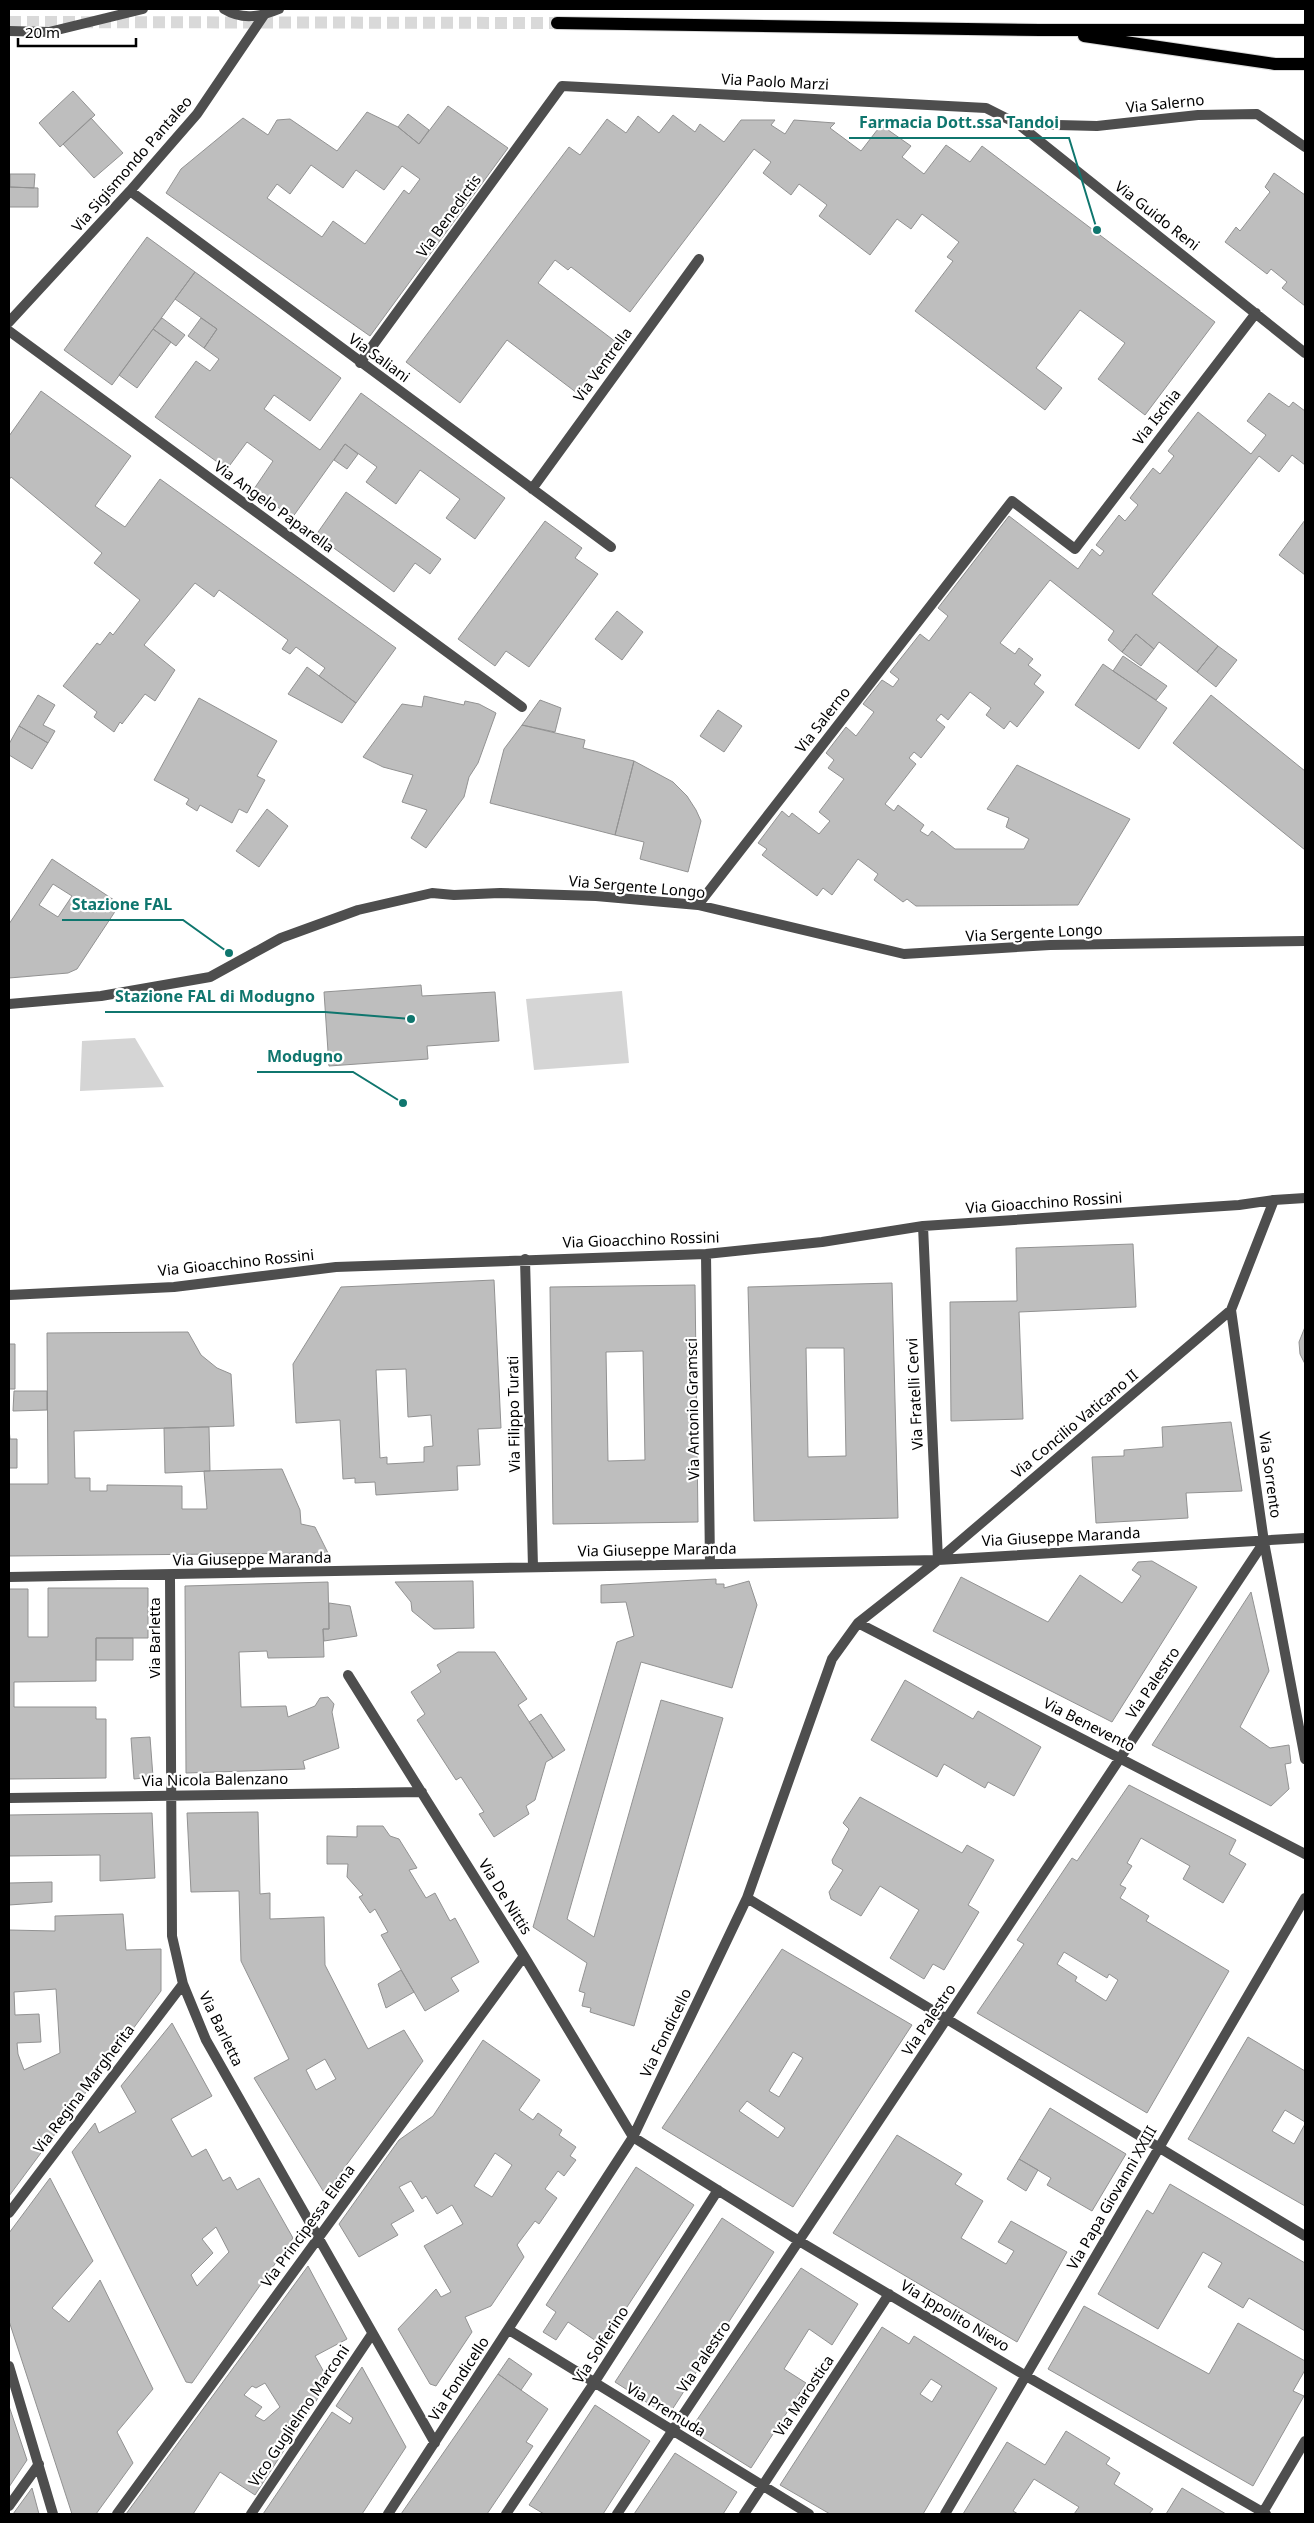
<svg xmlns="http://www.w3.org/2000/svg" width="1314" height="2523" viewBox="0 0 1314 2523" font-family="'Noto Sans',sans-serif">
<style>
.green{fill:#d5d5d5}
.building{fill:#bebebe;stroke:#929292;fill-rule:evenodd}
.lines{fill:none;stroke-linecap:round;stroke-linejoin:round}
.primary-tunnel{stroke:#d9d9d9;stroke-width:12;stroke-dasharray:12 6;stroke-linecap:butt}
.primary-casing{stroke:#dbdbdb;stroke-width:14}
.minor{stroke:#4e4e4e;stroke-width:10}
.tertiary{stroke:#4e4e4e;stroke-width:10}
.primary{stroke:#000;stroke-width:12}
.labels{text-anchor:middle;stroke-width:4.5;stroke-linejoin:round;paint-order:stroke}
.street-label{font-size:15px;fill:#000;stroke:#fff}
.leader{fill:none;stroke:#0f766e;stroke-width:2}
.callout-dot{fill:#0f766e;stroke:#fff;stroke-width:2}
.callout-label{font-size:16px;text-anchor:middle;font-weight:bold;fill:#0f766e;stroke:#fff;stroke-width:4.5;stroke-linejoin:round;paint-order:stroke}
</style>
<rect width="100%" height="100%" fill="#fff"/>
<path class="green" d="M622 991 629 1063 534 1070 526 999Z
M135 1038 164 1087 80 1091 82 1041Z"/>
<path class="building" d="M73 91 95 115 60 147 39 123Z
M448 106 508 148 370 336 166 193 181 169 243 118 268 135 277 120 290 119 337 151 367 112 398 127 419 144ZM311 165 343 188 356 170 384 190 402 166 420 179 409 194 404 190 365 244 333 221 322 237 267 198 277 184 290 194Z
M408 114 429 130 419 144 398 127Z
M673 115 695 132 700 124 724 142 741 120H775L771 125 785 134 794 120 835 123 830 128 861 151 881 125 911 146 902 157 924 174 946 145 970 162 982 146 1215 322 1145 415 1098 379 1125 343 1080 310 1036 368 1062 388 1045 410 915 311 953 261 947 257 959 242 922 214 911 229 897 219 870 255 819 216 827 205 799 184 791 195 763 173 771 162 754 149 630 312 571 267 568 270 555 260 538 283 616 342 577 393 507 340 460 403 406 362 569 147 580 155 607 119 626 133 638 116 659 133Z
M91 118 123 153 94 178 63 144Z
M1274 173 1305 195V306L1282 288 1287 282 1271 269 1267 274 1225 242 1236 227 1240 231 1270 192 1265 187Z
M10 174H35L34 188 10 187Z
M9 187 38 188V207H9Z
M147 237 195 272 112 385 64 350Z
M195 272 341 378 310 421 274 395 264 409 320 450 361 393 505 498 475 539 446 518 460 499 420 470 396 504 366 482 377 467 345 444 292 518 254 489 273 461 247 442 227 469 155 417 196 361 210 371 219 359 204 348 217 329 175 299Z
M162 318 185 335 176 346 153 329Z
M201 318 217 329 204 348 188 336Z
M153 329 171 342 137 388 119 375Z
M41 391 131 456 95 506 125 527 160 479 396 648 356 703 319 676 325 668 296 647 290 654 282 649 288 640 219 590 214 597 195 583 144 645 175 670 155 701 145 694 122 724 120 722 114 732 94 717 97 712 63 686 97 643 100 645 110 632 113 635 140 600 94 563 102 553 11 477 9 480V436Z
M1269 393 1289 407 1293 402 1305 411V465L1292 455 1279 472 1259 456 1152 594 1218 646 1197 672 1159 642 1154 649 1136 634 1122 652 1108 640 1114 631 1050 580 1000 643 1015 654 1019 648 1033 659 1028 665 1041 675 1034 684 1044 692 1017 727 1010 721 1004 729 986 715 991 708 970 692 948 720 941 714 936 720 945 727 921 758 914 752 909 758 916 764 885 804 894 811 898 805 924 825 920 831 928 836 932 831 955 849H1024L1029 839 1006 827 1009 818 987 809 1017 765 1130 819 1078 905 916 906 907 899 903 902 874 880 878 874 858 859 832 895 823 888 817 896 762 855 767 849 758 843 782 811 789 817 792 813 819 834 830 821 819 812 844 779 828 768 834 760 826 753 846 727 856 736 874 712 863 704 882 680 893 687 899 679 890 672 920 634 929 641 948 616 938 608 1009 516 1078 569 1092 549 1100 556 1104 551 1096 545 1119 515 1125 521 1138 505 1130 498 1153 468 1160 474 1174 456 1168 451 1198 412 1251 454 1266 435 1247 421Z
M345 444 358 454 347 469 334 460Z
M346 492 441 559 430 574 415 563 394 592 316 535Z
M1305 520V575L1279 555Z
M545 521 582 548 575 558 598 574 529 667 506 651 495 666 458 639Z
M617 611 643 632 622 660 595 639Z
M1136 634 1154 649 1141 666 1122 652Z
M1218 646 1237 660 1216 687 1197 672Z
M1123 656 1167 686 1156 700 1113 671Z
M1103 664 1167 708 1139 749 1075 705Z
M307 667 356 703 342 723 288 694Z
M38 695 55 705 43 725 55 731 48 743 19 726Z
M1211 695 1305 771V850L1173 743Z
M424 696 464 705 465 701 479 704 496 713 478 763 469 777 464 797 426 848 411 838 427 810 402 802 413 775 383 767 363 757 402 704 422 707Z
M199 698 277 741 257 776 265 780 247 813 239 809 232 823 200 805 197 811 186 804 189 799 154 780Z
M540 700 561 708 555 732 522 725Z
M718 710 742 726 724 752 700 736Z
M522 725 585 740 583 748 634 761 615 835 490 803 504 749Z
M19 726 48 743 32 769 9 755V744Z
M634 761 673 782 687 796 696 810 701 821 688 872 640 859 644 842 615 835Z
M267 809 288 826 259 867 236 851Z
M52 859 120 904 77 969 68 973 9 978V924ZM53 884 72 896 58 917 39 905Z
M421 985 422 996 495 992 499 1041 427 1046 428 1059 329 1066 324 992Z
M1133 1244 1136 1307 1019 1312 1023 1419 951 1421 950 1302 1017 1301 1016 1248Z
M494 1280 501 1428 478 1429 480 1465 457 1466 458 1490 376 1495 375 1482 355 1483V1478L343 1479 340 1420 296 1423 293 1364 341 1287ZM406 1369 408 1417 431 1415 433 1446 424 1447V1462L387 1464V1457L380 1458 376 1370Z
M892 1283 898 1518 754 1521 748 1287ZM806 1348H844L846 1456 808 1457Z
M695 1285 698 1522 553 1524 550 1287ZM643 1351 645 1460 608 1461 606 1352Z
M1305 1327V1364L1300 1354 1299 1342Z
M188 1332 201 1355 217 1368 231 1374 234 1426 74 1431 75 1478H90V1491H107V1485L182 1486V1509H207L204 1471 282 1469 300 1510 301 1524 315 1527 328 1553 9 1556V1484H48L47 1333Z
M9 1344H15V1389H9Z
M14 1391H47V1410L13 1411Z
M1231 1422 1242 1491 1186 1493 1188 1518 1096 1523 1092 1457 1124 1456V1450L1163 1447 1162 1427Z
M209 1427 210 1471 165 1473 164 1428Z
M9 1429 10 1439H17V1468H9Z
M1152 1561 1197 1587 1112 1722 933 1631 961 1577 1048 1622 1080 1575 1122 1603 1141 1576 1132 1570 1138 1562Z
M716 1579V1584H724V1588L749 1581 757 1605 732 1688 641 1662 567 1919 594 1937 661 1700 723 1718 634 2026 590 2012 591 2008 582 2006 585 1993 579 1991 587 1963 533 1927 617 1642 634 1636 626 1602 601 1603V1585Z
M473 1581 474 1628 434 1629 412 1611 411 1602 395 1582Z
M328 1582 329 1629H323L324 1657 268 1658 267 1651 239 1652 241 1707 286 1706 288 1717 315 1706 320 1698 328 1697 334 1704 332 1712 339 1748 303 1761 305 1769 186 1773 185 1586Z
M48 1588H148V1638H96V1681L14 1682V1707H96V1719H106V1778L9 1779V1589H28V1637H48Z
M1251 1592 1269 1671 1240 1727 1270 1748 1289 1745 1291 1763 1285 1764 1289 1789 1271 1806 1152 1745Z
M329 1603 350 1606 357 1636 324 1641 323 1629H329Z
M96 1638H133V1660H96Z
M458 1652H495L527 1699 518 1705 553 1758 546 1762 535 1800 526 1806 529 1814 494 1837 479 1814 484 1812 461 1777 456 1780 417 1720 425 1714 411 1692 441 1672 437 1665Z
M905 1680 973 1719 978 1711 1041 1747 1014 1796 988 1782 985 1788 944 1764 937 1777 871 1740Z
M541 1714 565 1750 553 1758 529 1722Z
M150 1737 153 1777 134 1779 131 1738Z
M1129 1785 1236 1840 1229 1854 1246 1864 1223 1903 1183 1879 1190 1866 1141 1838 1127 1863 1132 1866 1120 1885 1126 1888 1120 1898 1149 1916 1146 1921 1229 1971 1147 2113 977 2013 1024 1944 1017 1940 1072 1858 1077 1861ZM1064 1952 1107 1978 1109 1974 1118 1980 1106 2001 1075 1981 1077 1977 1057 1964Z
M860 1797 962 1853 967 1845 994 1860 968 1905 979 1912 944 1970 933 1964 924 1979 890 1958 919 1910 880 1886 861 1916 831 1899 829 1892 843 1870 833 1864 832 1860 849 1829 843 1823Z
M258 1812 260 1894 270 1893V1919L324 1917 325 1965 368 2049 404 2030 423 2061 325 2194 254 2078 289 2059 241 1961 239 1891 191 1892 187 1813ZM325 2059 336 2079 316 2090 306 2070Z
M152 1813 155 1878 100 1881V1855L9 1856V1815Z
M357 1826H383L390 1836 399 1839 417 1868 409 1870 426 1898 435 1893 450 1921 455 1918 479 1962 451 1978 459 1991 425 2011 381 1935 388 1932 375 1909 370 1913 359 1897 363 1895 347 1877 348 1864H327V1836L357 1837Z
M52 1882V1902L9 1905V1883Z
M123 1914 126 1950 161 1949V1991L9 2196V1930L55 1931V1916ZM56 1989 60 2053 24 2070 18 2054 17 2043 41 2042 39 2014 15 2015 14 1992Z
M782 1949 912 2025 793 2207 662 2128ZM793 2052 803 2058 779 2097 769 2091ZM747 2101 785 2128 778 2138 739 2111Z
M401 1970 414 1992 386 2008 378 1984Z
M172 2023 212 2096 171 2119 192 2157 206 2149 223 2181 230 2177 237 2190 259 2178 293 2238 192 2383 186 2382 72 2152 95 2123 99 2133 136 2112 121 2086ZM216 2227 229 2252 197 2286 191 2275 213 2253 202 2239Z
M1248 2037 1305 2071V2122L1285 2110 1272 2131 1294 2144 1305 2124V2206L1188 2139Z
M483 2040 540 2080 519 2110 533 2120 538 2113 562 2130 559 2135 576 2147 570 2156 576 2160 564 2176 558 2171 545 2189 557 2198 539 2224 535 2221 517 2245 524 2257 491 2306 465 2317 472 2332 436 2386 430 2384 398 2329 436 2289 441 2297 451 2292 424 2246 463 2224 452 2205 437 2214 426 2196 422 2199 411 2181 399 2187 414 2211 391 2224 398 2235 359 2257 339 2224 399 2140 433 2116ZM495 2153 512 2165 492 2197 474 2186Z
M1050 2108 1126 2154 1092 2211 1047 2185 1051 2178 1019 2159Z
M897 2135 962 2174 955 2184 983 2201 961 2238 1006 2264 1014 2251 998 2242 1011 2221 1067 2252 1017 2342 833 2233Z
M1019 2159 1038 2170 1026 2191 1007 2179Z
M636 2167 694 2205 602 2345 568 2322 556 2340 543 2332 556 2312 546 2305Z
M50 2178 93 2261 52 2308 69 2322 100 2280 153 2389 117 2432 133 2463 96 2514H72L9 2321V2233Z
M1170 2184 1305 2263V2331L1249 2298 1243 2308 1208 2287 1222 2263 1203 2252 1158 2329 1098 2294 1147 2210 1153 2214Z
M722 2218 774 2252 668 2416 615 2382Z
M308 2266 347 2339 315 2356 329 2381 255 2495 220 2472 193 2514H126ZM265 2383 280 2407 264 2421 255 2416 262 2407 244 2395 252 2386 256 2388Z
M801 2268 858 2304 832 2345 809 2329 784 2369 806 2383 751 2468 690 2430Z
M1084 2306 1209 2374 1238 2323 1305 2361V2370L1293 2391 1304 2396 1253 2486 1048 2369Z
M882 2327 909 2344 914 2336 997 2388 923 2514H830L780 2485ZM931 2379 942 2386 932 2402 920 2394Z
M509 2358 532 2374 521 2390 498 2374Z
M362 2367 406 2447 362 2514H263L332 2412 350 2424 353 2418 336 2406Z
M498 2374 548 2409 526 2442 533 2446 487 2514H401Z
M595 2405 650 2441 603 2514H544L529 2505Z
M9 2406 27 2460 9 2487Z
M1066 2431 1110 2458 1106 2464 1120 2473 1114 2484 1153 2509 1149 2514H1074L1079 2507 1034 2479 1013 2511 1018 2514H963L1007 2442 1045 2465Z
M675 2453 737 2492 723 2514H634Z
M32 2488 39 2514H13Z
M1182 2488 1226 2514H1166Z"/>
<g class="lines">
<path class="primary-tunnel" d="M9 22 557 23"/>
<g class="primary-casing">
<path id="primary" d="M557 23 1040 30H1305
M1084 36 1275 64H1305"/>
</g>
<path class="minor" d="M1018 124 1097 126 1198 115 1257 114 1305 147
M130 191 611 547
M9 322 130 191 197 114 264 15
M9 331 522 707
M360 363 562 86 986 108 1018 124 1305 353
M532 489 699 259
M698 905 1012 501 1075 549 1256 313
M9 1004 101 996 210 977 281 938 358 910 432 893 454 895 500 893 596 896 698 905 904 954 1050 945 1305 941
M923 1226 938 1560
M706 1254 710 1564
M525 1259 533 1567
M9 1295 174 1287 336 1267 706 1254 822 1242 923 1226 1239 1205 1274 1200 1231 1310 1264 1542 1305 1759
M170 1576 172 1936 183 1984 206 2040 435 2443
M9 1577 938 1560 1305 1538
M858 1623 1305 1854
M348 1675 524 1956 633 2137 799 2241 1026 2376 1266 2514
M9 1798 422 1792
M747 1898 1305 2236
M9 2213 183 1984
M509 2330 809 2514
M9 2366 53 2514
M9 2506 39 2464
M117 2514 524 1956
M251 2514 372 2334
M388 2514 633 2137 747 1898 832 1659 858 1623 938 1560 1231 1310
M506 2514 594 2383 718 2190
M617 2514 1264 1542
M744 2514 889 2294
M945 2514 1305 1898
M1262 2514 1305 2441"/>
<path class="tertiary" d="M224 9C242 20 260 17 279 9
M9 31 49 32 143 9
M1274 1200 1305 1198"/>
<use href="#primary" class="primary"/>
</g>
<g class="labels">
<g class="street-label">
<text transform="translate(775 82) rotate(3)" y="5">Via Paolo Marzi</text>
<text transform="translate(1165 104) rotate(-6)" y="5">Via Salerno</text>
<text transform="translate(132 164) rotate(-49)" y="5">Via Sigismondo Pantaleo</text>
<text transform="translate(449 216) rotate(-54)" y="5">Via Benedictis</text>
<text transform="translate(1157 216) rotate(38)" y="5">Via Guido Reni</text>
<text transform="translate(379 358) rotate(36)" y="5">Via Saliani</text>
<text transform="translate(603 365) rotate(-54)" y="5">Via Ventrella</text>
<text transform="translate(1157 417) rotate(-52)" y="5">Via Ischia</text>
<text transform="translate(274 507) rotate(36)" y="5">Via Angelo Paparella</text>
<text transform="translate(823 720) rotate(-52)" y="5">Via Salerno</text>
<text transform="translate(637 887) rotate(5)" y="5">Via Sergente Longo</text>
<text transform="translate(1034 933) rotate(-3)" y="5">Via Sergente Longo</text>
<text transform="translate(1044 1203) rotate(-4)" y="5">Via Gioacchino Rossini</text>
<text transform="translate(641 1240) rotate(-2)" y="5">Via Gioacchino Rossini</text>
<text transform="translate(236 1263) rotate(-6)" y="5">Via Gioacchino Rossini</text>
<text transform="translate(915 1394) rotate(-93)" y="5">Via Fratelli Cervi</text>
<text transform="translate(693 1409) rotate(-91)" y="5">Via Antonio Gramsci</text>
<text transform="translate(514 1414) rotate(-91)" y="5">Via Filippo Turati</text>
<text transform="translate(1075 1424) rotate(-40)" y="5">Via Concilio Vaticano II</text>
<text transform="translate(1270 1475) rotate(82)" y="5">Via Sorrento</text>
<text transform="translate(1061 1537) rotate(-3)" y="5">Via Giuseppe Maranda</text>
<text transform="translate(657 1550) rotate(-1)" y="5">Via Giuseppe Maranda</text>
<text transform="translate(252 1559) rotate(-1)" y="5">Via Giuseppe Maranda</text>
<text transform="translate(155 1638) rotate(-90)" y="5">Via Barletta</text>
<text transform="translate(1153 1683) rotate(-56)" y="5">Via Palestro</text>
<text transform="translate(1089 1725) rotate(27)" y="5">Via Benevento</text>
<text transform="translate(215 1780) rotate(-1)" y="5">Via Nicola Balenzano</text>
<text transform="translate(505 1897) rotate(58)" y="5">Via De Nittis</text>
<text transform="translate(929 2020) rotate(-56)" y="5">Via Palestro</text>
<text transform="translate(221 2029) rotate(64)" y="5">Via Barletta</text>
<text transform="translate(666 2033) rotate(-64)" y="5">Via Fondicello</text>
<text transform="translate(84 2089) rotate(-53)" y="5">Via Regina Margherita</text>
<text transform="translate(1112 2198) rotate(-60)" y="5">Via Papa Giovanni XXIII</text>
<text transform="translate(308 2226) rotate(-54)" y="5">Via Principessa Elena</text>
<text transform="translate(955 2316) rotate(31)" y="5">Via Ippolito Nievo</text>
<text transform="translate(601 2345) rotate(-57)" y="5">Via Solferino</text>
<text transform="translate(704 2357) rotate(-56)" y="5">Via Palestro</text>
<text transform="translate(459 2379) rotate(-57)" y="5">Via Fondicello</text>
<text transform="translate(804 2396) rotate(-56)" y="5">Via Marostica</text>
<text transform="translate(666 2410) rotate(31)" y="5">Via Premuda</text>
<text transform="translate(299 2416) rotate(-56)" y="5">Vico Guglielmo Marconi</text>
</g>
</g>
<path class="leader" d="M1097 230L1069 138H849M229 953L183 920H62M411 1019L325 1012H105M403 1103L353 1072H257"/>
<g class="callout-dot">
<circle cx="1097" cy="230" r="5"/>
<circle cx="229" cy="953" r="5"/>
<circle cx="411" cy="1019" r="5"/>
<circle cx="403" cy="1103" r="5"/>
</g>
<g class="callout-label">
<text x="959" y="128">Farmacia Dott.ssa Tandoi</text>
<text x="122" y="910">Stazione FAL</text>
<text x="215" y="1002">Stazione FAL di Modugno</text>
<text x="305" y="1062">Modugno</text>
</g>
<rect width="1314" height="2523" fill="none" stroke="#000000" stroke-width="20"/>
<path d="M18 38v8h118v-8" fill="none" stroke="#000000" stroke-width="2.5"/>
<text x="25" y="38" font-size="15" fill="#000000" stroke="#ffffff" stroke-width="4" paint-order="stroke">20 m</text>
</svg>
